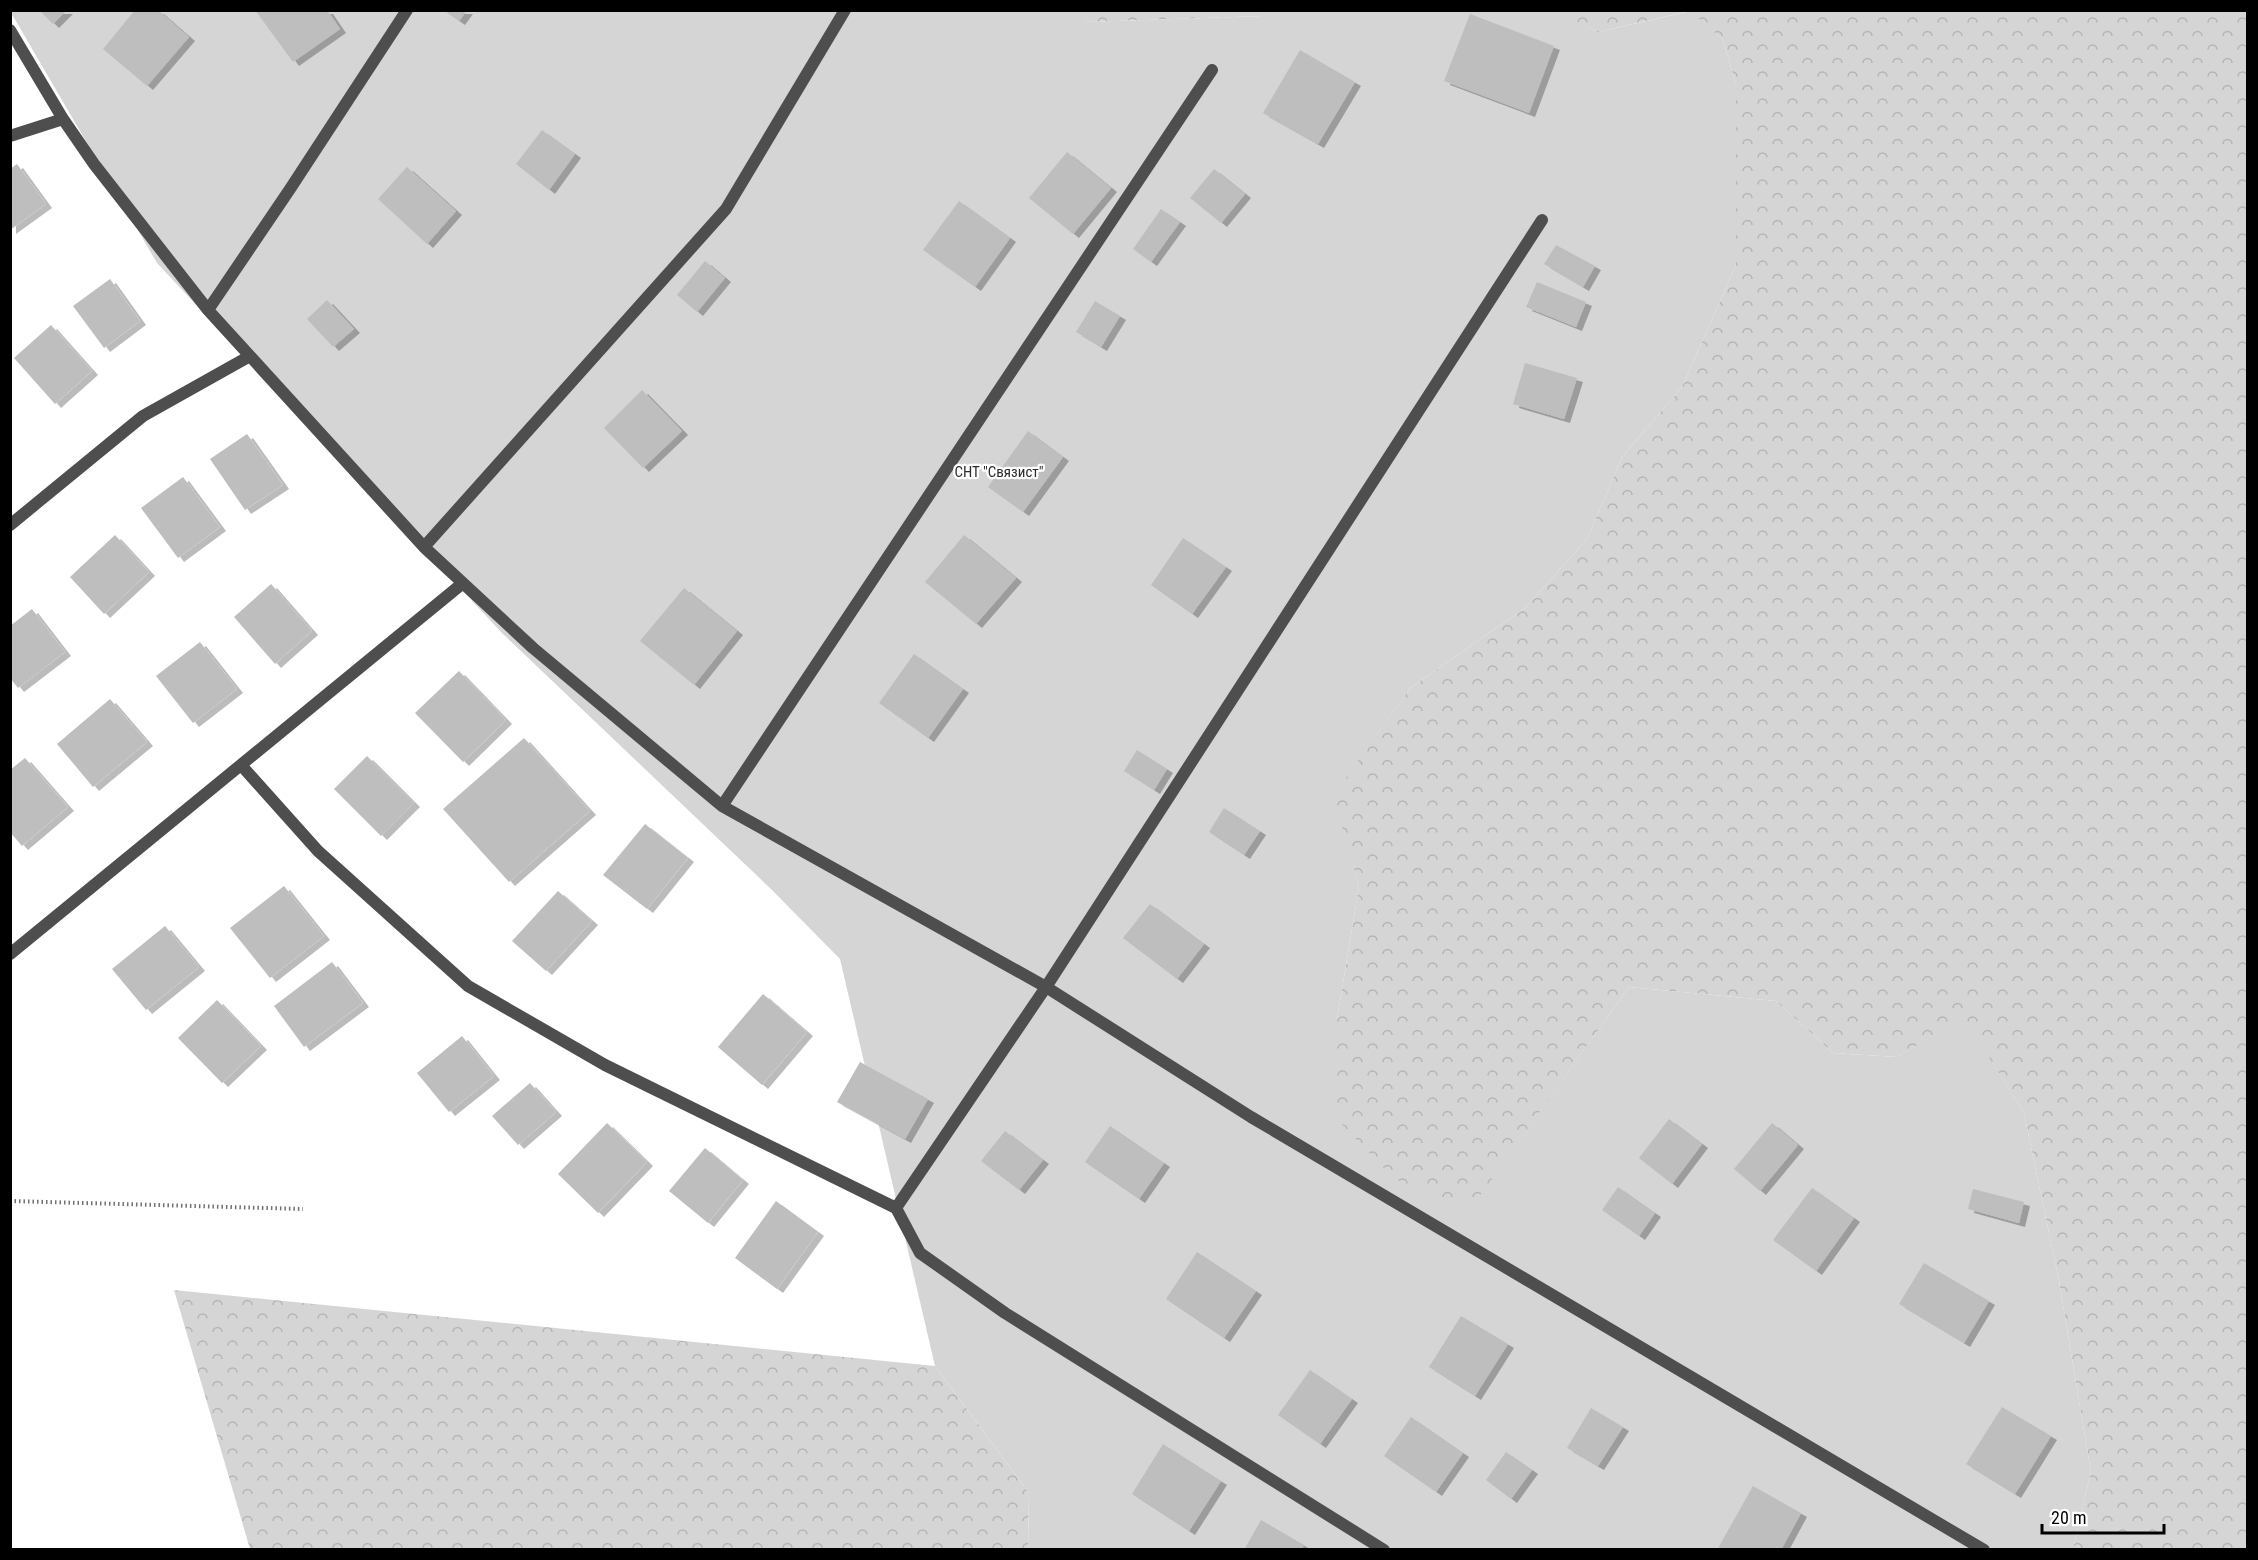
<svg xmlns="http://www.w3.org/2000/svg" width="2258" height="1560" viewBox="0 0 2258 1560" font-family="'Roboto Condensed',sans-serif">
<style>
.green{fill:#d5d5d5}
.forest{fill:url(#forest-crowns)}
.building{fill:#bebebe;filter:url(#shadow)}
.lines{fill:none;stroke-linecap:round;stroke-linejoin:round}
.path{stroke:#707070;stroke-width:4;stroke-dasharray:1.5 3;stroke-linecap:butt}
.lane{stroke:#4e4e4e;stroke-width:12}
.labels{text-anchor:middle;stroke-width:4.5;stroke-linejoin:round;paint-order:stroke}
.park-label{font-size:15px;fill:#2c2c2c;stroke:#fff}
</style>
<defs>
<pattern id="forest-crowns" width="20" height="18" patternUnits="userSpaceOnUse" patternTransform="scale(1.5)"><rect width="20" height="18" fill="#d5d5d5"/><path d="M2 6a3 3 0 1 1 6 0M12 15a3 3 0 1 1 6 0" fill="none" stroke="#b5b5b5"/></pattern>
<filter id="shadow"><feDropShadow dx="6" dy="4" stdDeviation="0" flood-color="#0004"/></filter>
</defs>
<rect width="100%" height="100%" fill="#fff"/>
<path class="green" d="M1080 10 1087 22 1263 16 1267 10H1555L1598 32 1691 11 1723 40 1736 85V265L1682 387 1622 457 1587 539 1525 608 1410 688 1334 796 1359 886 1337 1019 1471 1207 1629 987 1776 1001 1833 1053 1897 1057 1964 1017 2024 1113 2059 1281 2091 1472 2073 1549H1028L1029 1493 935 1366 840 959 771 889 502 633 157 263 10 11Z"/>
<path class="forest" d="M1080 11H1267L1263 16 1087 22Z
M1555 11H2247V1549H2073L2091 1472 2059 1281 2024 1113 1964 1018 1897 1057 1833 1053 1776 1001 1629 987 1471 1208 1394 1179 1334 1116 1337 1019 1359 886 1333 796 1410 688 1525 608 1587 539 1622 457 1682 387 1736 265V85L1723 40 1690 11 1598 32Z
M174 1290 935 1366 1029 1493 1028 1549H250Z"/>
<path class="building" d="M39 10H67L53 24Z
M135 10H158L189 37 147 86 103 49Z
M255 10H327L340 29 293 62Z
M447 10H467L459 21 446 12Z
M1470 14 1554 46 1529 113 1444 81Z
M1300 50 1355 82 1318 144 1263 113Z
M542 130 575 154 549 190 516 164Z
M1067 152 1111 188 1073 234 1029 198Z
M17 164 46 204 10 230V169Z
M407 167 456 211 427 244 378 199Z
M1214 169 1245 194 1221 223 1190 198Z
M959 201 1010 238 975 287 923 250Z
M1161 209 1180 222 1151 262 1133 249Z
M1556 245 1595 266 1583 287 1544 264Z
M705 261 725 278 697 312 677 295Z
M110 279 140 321 104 348 73 306Z
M1537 282 1586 302 1576 327 1526 307Z
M327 300 354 329 333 347 307 319Z
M1095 301 1120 316 1101 347 1076 332Z
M51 325 92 371 55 404 14 358Z
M1525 363 1577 378 1564 419 1513 404Z
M642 390 682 431 643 468 604 428Z
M1028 431 1063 457 1023 512 988 487Z
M247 434 283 485 245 510 210 459Z
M183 477 220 527 178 558 141 508Z
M115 535 149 572 104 614 70 577Z
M964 535 1016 578 976 624 925 582Z
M1183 538 1226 567 1192 614 1151 585Z
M271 584 312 631 275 664 234 617Z
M684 588 737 631 694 685 640 641Z
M32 609 65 652 18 688 10 678V626Z
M200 642 237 689 193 723 156 676Z
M914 654 963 689 928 738 879 703Z
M459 671 506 720 463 762 415 713Z
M110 699 147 742 93 787 57 744Z
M524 738 590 811 509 882 443 809Z
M1137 750 1167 769 1154 790 1124 771Z
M367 756 414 803 381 836 334 789Z
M25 758 68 807 22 846 10 832V770Z
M1224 808 1260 831 1244 855 1209 832Z
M645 824 688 858 647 909 603 875Z
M284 886 324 936 270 978 230 928Z
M558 891 592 921 546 971 512 941Z
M1150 904 1204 944 1177 979 1123 938Z
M165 926 199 967 146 1010 112 969Z
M332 962 363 1003 304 1047 274 1006Z
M763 994 807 1032 762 1085 718 1047Z
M217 1000 261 1046 222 1083 178 1038Z
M462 1036 494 1076 449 1112 417 1073Z
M860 1062 928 1099 905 1139 837 1102Z
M530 1083 556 1112 518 1145 492 1116Z
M1669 1119 1702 1144 1672 1184 1639 1158Z
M607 1123 647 1162 598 1213 558 1174Z
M1772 1123 1798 1145 1760 1191 1734 1169Z
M1110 1126 1164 1163 1139 1199 1085 1162Z
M1005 1131 1043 1160 1019 1190 981 1161Z
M705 1148 743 1180 708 1223 669 1191Z
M1618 1187 1655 1213 1639 1236 1602 1210Z
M1812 1188 1854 1218 1816 1271 1773 1240Z
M1973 1189 2024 1202 2019 1223 1968 1209Z
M776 1201 818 1232 777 1289 735 1258Z
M1197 1252 1256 1291 1224 1338 1166 1299Z
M1924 1263 1989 1301 1964 1343 1899 1304Z
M1461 1316 1508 1344 1475 1396 1429 1367Z
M1310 1370 1352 1399 1320 1444 1278 1415Z
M2002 1407 2051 1436 2015 1494 1966 1464Z
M1591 1408 1623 1427 1598 1466 1567 1448Z
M1411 1417 1463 1453 1436 1492 1384 1456Z
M1163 1444 1221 1481 1189 1531 1132 1494Z
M1506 1452 1532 1470 1511 1499 1486 1480Z
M1753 1486 1801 1513 1781 1550H1717Z
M1261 1520 1304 1545 1301 1550H1244Z"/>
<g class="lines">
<path class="path" d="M10 1201 303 1209"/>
<path class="lane" d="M10 30 63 119 94 164 208 310 424 547 533 648 722 806 1046 987 1251 1117 1984 1550
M10 136 63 119
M208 310 290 189 407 10
M10 525 143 416 250 356
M424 547 726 209 845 10
M241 765 318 851 468 986 605 1065 896 1208 920 1253 1005 1313 1384 1550
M722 806 1212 70
M10 954 463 583
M896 1208 1046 987 1542 220"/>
</g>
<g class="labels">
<g class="park-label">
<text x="999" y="477">СНТ "Связист"</text>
</g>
</g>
<rect width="2258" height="1560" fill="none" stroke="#000000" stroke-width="24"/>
<path d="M2042 1524v9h122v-9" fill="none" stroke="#000000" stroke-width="3"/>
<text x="2051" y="1524" font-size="18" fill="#000000" stroke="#ffffff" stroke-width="4.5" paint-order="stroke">20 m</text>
</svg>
